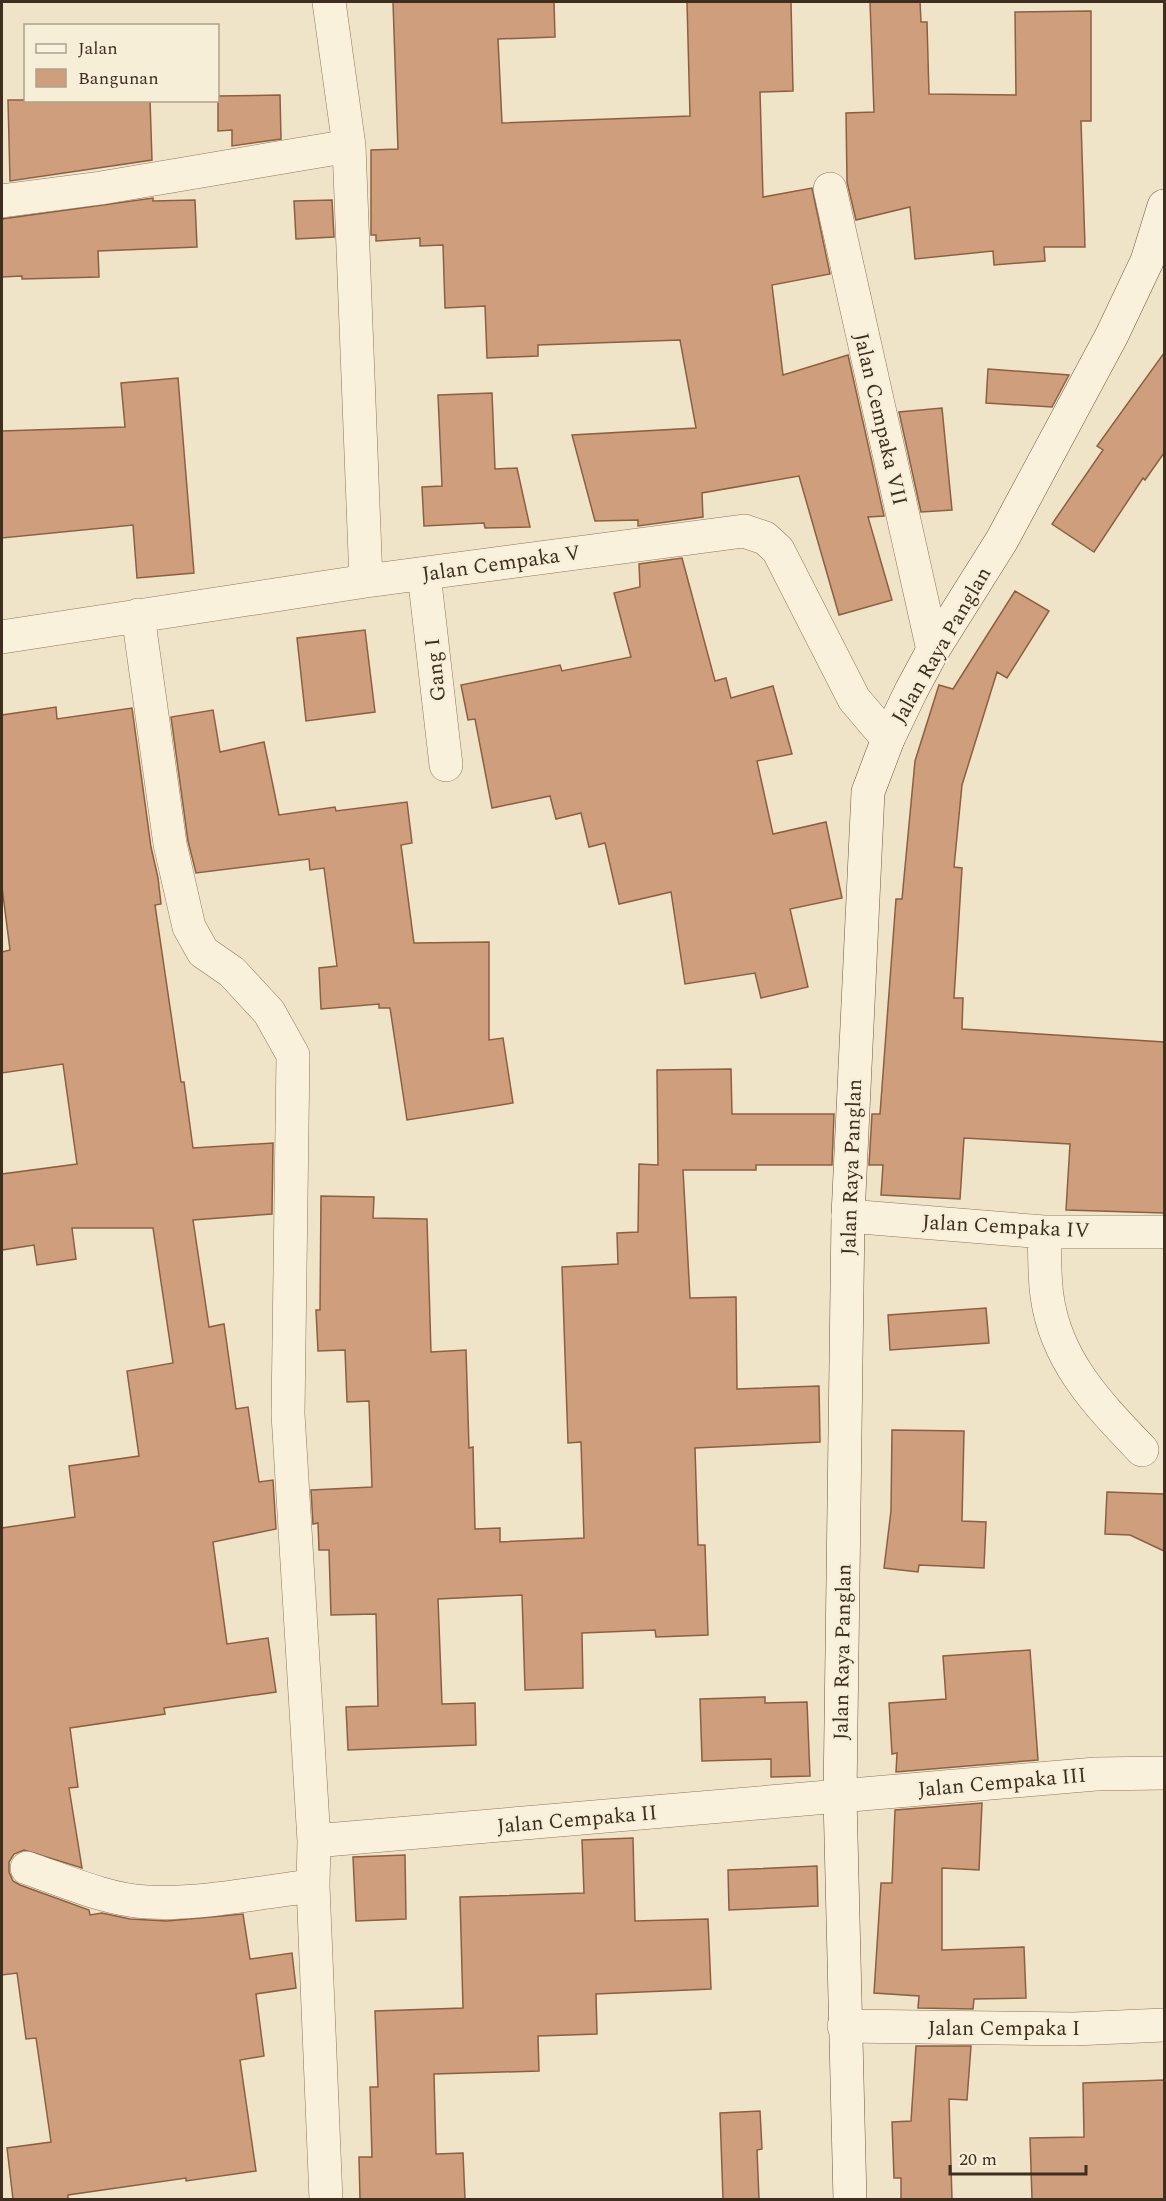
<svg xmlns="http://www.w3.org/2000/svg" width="1166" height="2201" viewBox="0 0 1166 2201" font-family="Spectral,serif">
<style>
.building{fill:#cf9f7d;stroke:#8d5f41;stroke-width:1.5}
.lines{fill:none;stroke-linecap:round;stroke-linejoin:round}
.street-casing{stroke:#8d765c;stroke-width:34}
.secondary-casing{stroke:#6f573f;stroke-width:34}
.street{stroke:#faf1dc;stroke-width:33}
.secondary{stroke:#faf1dc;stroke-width:33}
.labels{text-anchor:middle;stroke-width:4.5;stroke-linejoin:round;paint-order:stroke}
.street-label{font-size:21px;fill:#3d2e20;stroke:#f7eed8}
</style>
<rect width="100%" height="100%" fill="#f0e4c8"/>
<path class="building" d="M393 2H554L555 37 498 39 502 123 690 116 687 2H791L793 91 760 92 763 197 812 188 830 274 772 285 783 375 848 355 884 516 868 517 892 600 839 615 799 476 702 493 703 517 638 526V520L595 521 572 435 696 428 680 340 538 345V356L487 358 485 306 445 308 443 245 420 246V238L376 241V235H371V150L398 149Z
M870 2H920L921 22H927L929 94 1016 95 1015 12 1091 11V121H1081L1085 247H1044L1045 261 994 265 993 251 915 259 910 207 856 220 847 182 846 113 874 112Z
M280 95 281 139 232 146V130L218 131V96Z
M8 100H150L152 160 10 181Z
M153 198V201L195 200 197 247 98 251 99 277 22 279V276L2 277V219Z
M332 200 334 237 296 239 294 201Z
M1164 353V453L1145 480 1143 478 1094 552 1052 524 1103 450 1097 446Z
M988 369 1069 375 1052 407 986 403Z
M178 378 194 573 137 578 133 525 2 538V431L125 427 121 383Z
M492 393 495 469 517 468 530 527 485 528 484 523 424 526 422 487 442 486 438 395Z
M942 408 952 510 921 512 899 412Z
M682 558 715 681 726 678 731 698 773 686 792 754 757 761 773 834 826 822 842 898 790 909 808 987 761 998 755 973 685 984 671 892 619 904 605 843 589 847 581 813 556 819 550 796 492 808 475 719 468 720 461 685 560 665 562 671 631 657 614 593 640 587 639 564Z
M1015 591 1049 611 1007 678 997 672 962 785 954 867 962 868 954 998H963L962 1029 1164 1042V1213L1066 1210 1070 1144 964 1138 960 1199 881 1195 883 1165H869L872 1114H880L896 899H902L915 761 939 685 953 689Z
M365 630 375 712 306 721 297 638Z
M56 707 57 719 132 708 151 847 158 878 161 904 155 905 181 1082H184L193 1148 273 1143 272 1214 193 1220 209 1327 224 1324 236 1409 248 1407 259 1482 273 1480 276 1529 213 1542 227 1644 268 1638 276 1692 164 1708 165 1714 70 1728 78 1787 69 1788 82 1868 24 1850 14 1854 9 1862V1872L13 1881 20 1885 89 1910 90 1915 102 1913 130 1919 167 1921 243 1914 250 1959 292 1953 296 1988 256 1994 264 2056 240 2060 256 2171 186 2181V2178L68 2195V2199H13L7 2148 51 2142 36 2038 26 2039 17 1973 2 1975V1528L75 1517 69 1466 139 1456 127 1371 173 1363 153 1228H72L76 1259 37 1265 34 1245 2 1250V1174L77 1164 63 1064 2 1073V952L10 950 2 887V715Z
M213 710 220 752 264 742 279 815 335 807 336 811 407 802 412 843 401 845 414 943 489 942V1040L503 1038 513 1103 407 1120 390 1008H379V1004L321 1009 319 968 337 966 324 868 310 870 309 859 196 873 188 841 171 717Z
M731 1069 732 1114H834L832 1165H756V1170H683L690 1298 736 1297 737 1389 819 1386 820 1442 695 1448 698 1545H705L708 1635 656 1637 655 1630 582 1633 583 1688 525 1690 522 1595 438 1599 442 1704 475 1703 476 1745 348 1750 346 1707 378 1706 376 1614 331 1615 329 1550H319L318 1523 313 1524 311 1490 372 1487 369 1401 347 1402 345 1350 318 1351 316 1310H320L321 1196 374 1197 373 1218 427 1219 431 1352 466 1350 469 1448 473 1447 475 1529 500 1528V1542L584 1538 581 1442 568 1443 562 1267 618 1264 617 1233 638 1232 639 1164 658 1165 657 1070Z
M986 1308 989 1343 890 1350 888 1315Z
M892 1430 964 1431 962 1521 986 1522 984 1568 919 1565 918 1572 884 1568 891 1511Z
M1107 1492 1164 1494V1551L1130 1535 1105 1534Z
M1030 1650 1038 1760 896 1772 897 1753 892 1754 889 1703 946 1699 943 1656Z
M765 1697V1703L807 1702 810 1776 771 1777V1759L702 1761 700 1699Z
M982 1803 979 1870 942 1868V1950L1024 1947 1026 1998 974 1999 973 2009 918 2008 919 1996 874 1993 881 1883H892L895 1810Z
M633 1838 635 1921 708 1919 711 1989 596 1994 597 2034 538 2036 539 2071 434 2074 436 2154 463 2153 465 2199H360L359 2157H372L370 2087H378L375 2011 463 2008 460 1897 584 1893 582 1840Z
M405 1855 406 1919 356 1921 353 1857Z
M817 1866 818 1906 729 1910 728 1870Z
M916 2046H971L967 2100 949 2099 952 2199H901V2178H894L892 2122 911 2121Z
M1164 2080V2199H1032L1030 2138 1084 2137 1083 2083Z
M760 2111 762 2149 757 2150 759 2199H723L720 2113Z"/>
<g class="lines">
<g class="street-casing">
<path id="street" d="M329 2 349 146 366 581
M830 189 933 650
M2 201 101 188 349 146
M424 574 446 765
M138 615 170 844 189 927 203 952 232 972 269 1012 293 1055 288 1414 314 1841 313 1886 326 2200
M2 637 366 581 744 531 765 538 778 550 854 699 888 739
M848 1216 1044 1232H1164
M1044 1232C1045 1253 1044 1275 1047 1296 1056 1362 1099 1405 1142 1450
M314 1841 1096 1774 1164 1773
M27 1868C65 1881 107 1900 147 1902 202 1905 259 1892 313 1886
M844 2026 1074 2029 1164 2025"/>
</g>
<g class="secondary-casing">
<path id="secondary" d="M850 2200 840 1797 848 1216 868 792 888 739 911 691 933 650 1002 540 1112 335 1147 261 1164 206"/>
</g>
<use href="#street" class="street"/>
<use href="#secondary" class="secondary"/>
</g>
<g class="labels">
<g class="street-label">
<text transform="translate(881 419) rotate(77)" y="7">Jalan Cempaka VII</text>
<text transform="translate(501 563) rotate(-8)" y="7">Jalan Cempaka V</text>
<text transform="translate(941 645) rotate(-60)" y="7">Jalan Raya Panglan</text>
<text transform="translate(435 670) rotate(-96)" y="7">Gang I</text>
<text transform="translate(851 1167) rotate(-88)" y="7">Jalan Raya Panglan</text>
<text transform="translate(1006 1226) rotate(3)" y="7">Jalan Cempaka IV</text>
<text transform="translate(842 1652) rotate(-89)" y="7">Jalan Raya Panglan</text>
<text transform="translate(1002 1782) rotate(-5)" y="7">Jalan Cempaka III</text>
<text transform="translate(577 1819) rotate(-5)" y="7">Jalan Cempaka II</text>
<text x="1004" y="2035">Jalan Cempaka I</text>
</g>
</g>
<rect width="1166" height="2201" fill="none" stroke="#3d2e20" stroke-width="6"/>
<rect x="24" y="24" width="195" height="78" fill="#f7eed8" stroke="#ada18e" stroke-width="1.5"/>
<rect x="36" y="44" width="30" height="9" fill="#faf1dc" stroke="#ada18e" stroke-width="1.5"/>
<text x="78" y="54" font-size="18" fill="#3d2e20">Jalan</text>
<rect x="36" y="69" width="30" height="18" fill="#cf9f7d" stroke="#ada18e" stroke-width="1.5"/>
<text x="78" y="84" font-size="18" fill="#3d2e20">Bangunan</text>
<path d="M950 2165v9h136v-9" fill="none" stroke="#3d2e20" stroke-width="3"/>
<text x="959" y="2165" font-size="18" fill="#3d2e20" stroke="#f7eed8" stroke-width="4.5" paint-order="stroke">20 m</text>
</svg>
